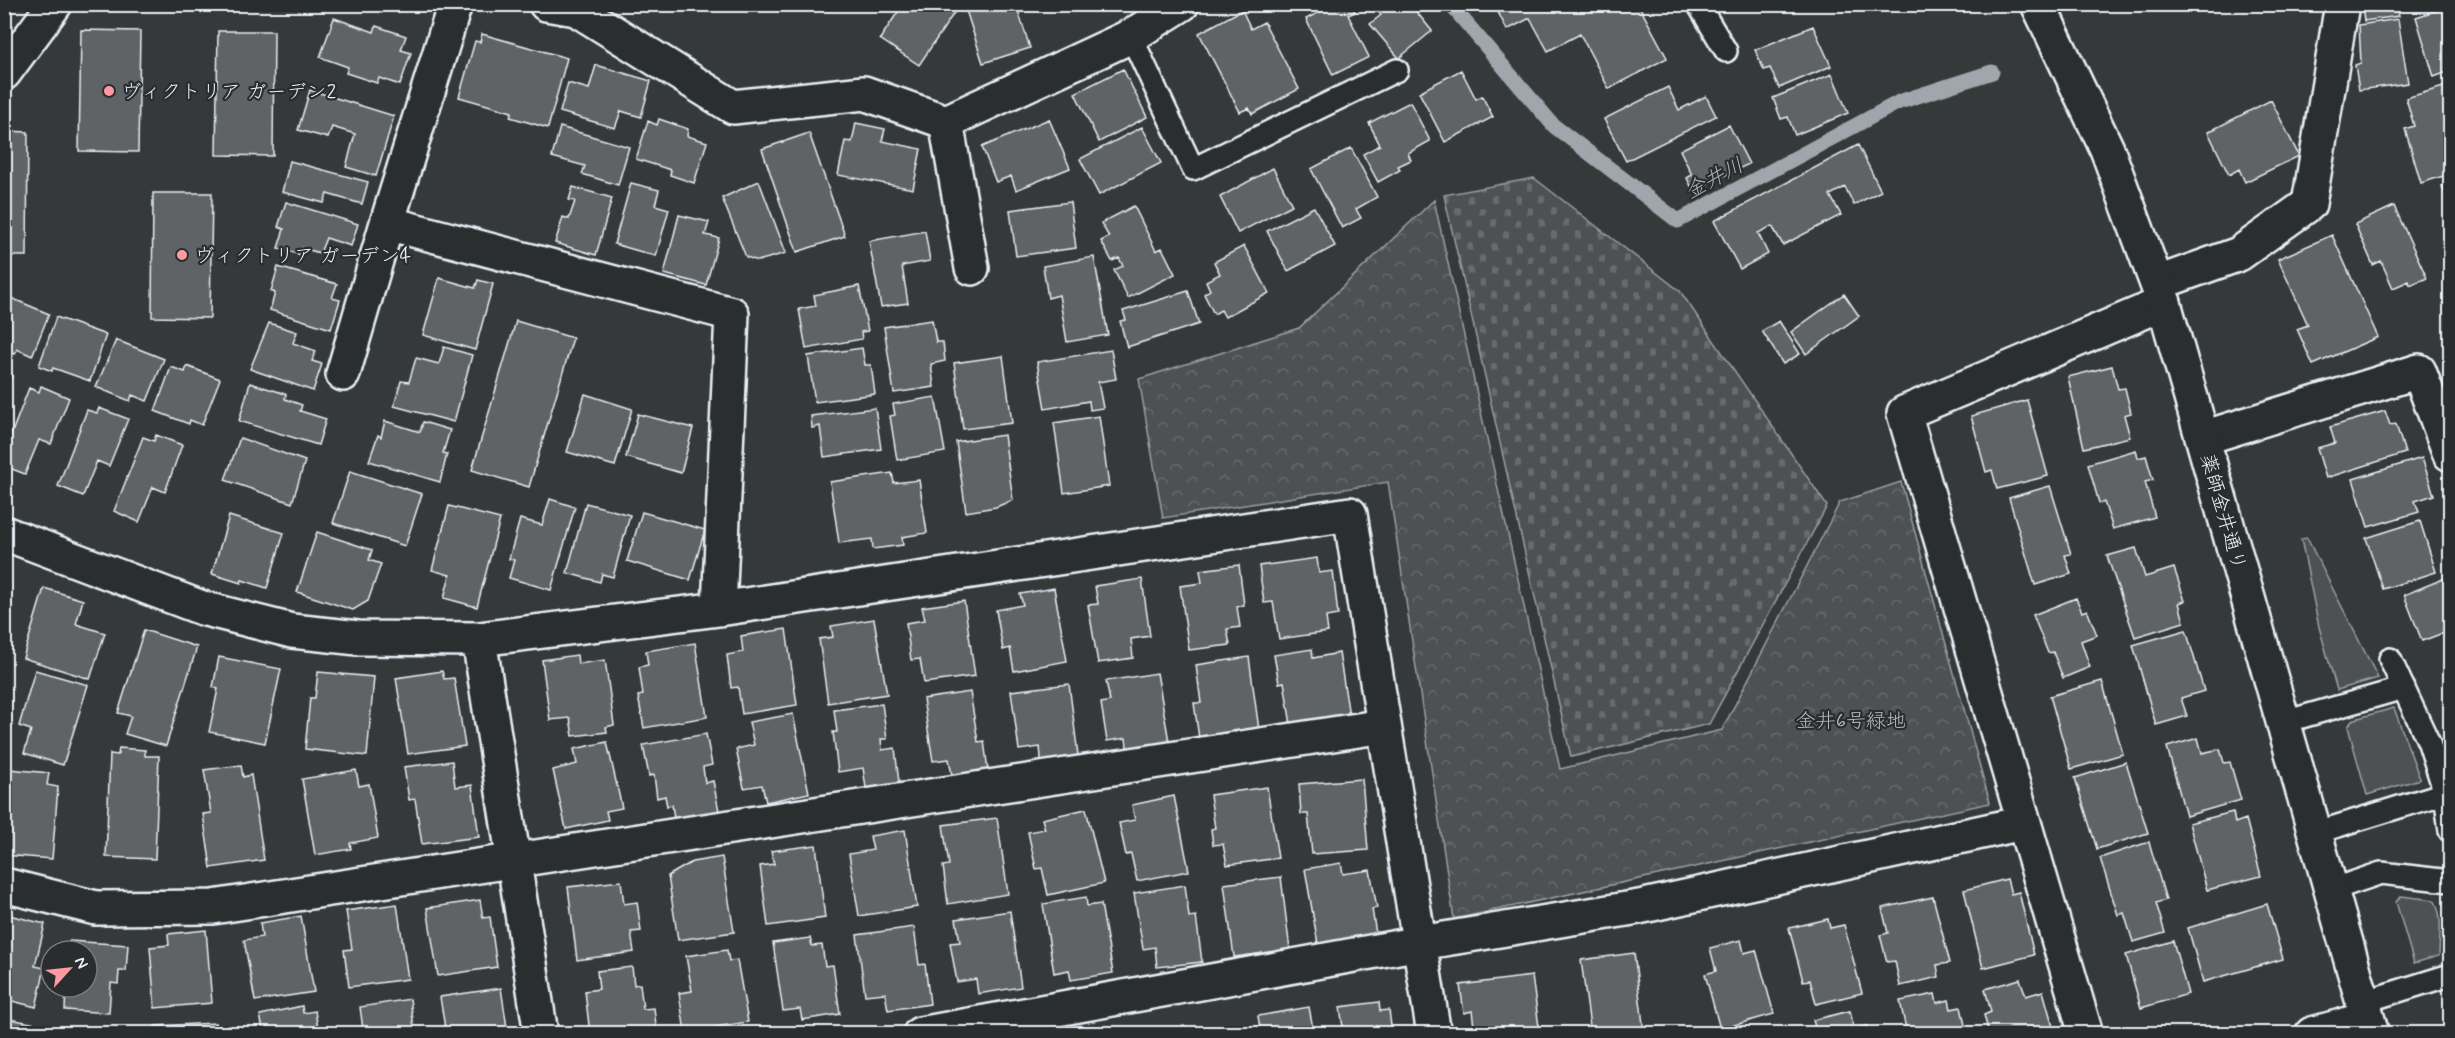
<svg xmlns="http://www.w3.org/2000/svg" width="2455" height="1038" viewBox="0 0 2455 1038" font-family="Mynerve,'Klee One',sans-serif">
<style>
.grass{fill:#4d5152;stroke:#9aa1a5;stroke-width:1.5}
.forest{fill:url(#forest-crowns);stroke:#9aa1a5;stroke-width:1.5}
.cemetery{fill:url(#cemetery-stones);stroke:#9aa1a5;stroke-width:1.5}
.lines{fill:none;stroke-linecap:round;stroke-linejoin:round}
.stream{stroke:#a0a7ac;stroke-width:15}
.building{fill:#5f6365;stroke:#e8f1f8;stroke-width:1.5}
.lane-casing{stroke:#e8f1f8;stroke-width:26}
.street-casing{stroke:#e8f1f8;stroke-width:38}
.secondary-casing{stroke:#e8f1f8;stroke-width:38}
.lane{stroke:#2a2d2e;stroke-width:21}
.street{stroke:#2a2d2e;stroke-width:33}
.secondary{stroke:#2a2d2e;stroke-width:33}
.poi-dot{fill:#ff9aa2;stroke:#2a2d2e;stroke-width:2}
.labels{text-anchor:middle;stroke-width:4.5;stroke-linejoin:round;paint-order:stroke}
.poi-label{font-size:20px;fill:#e8f1f8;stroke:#2a2d2e;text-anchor:start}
.street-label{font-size:20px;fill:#e8f1f8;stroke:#2a2d2e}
.park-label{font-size:20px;fill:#b2b9be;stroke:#2a2d2e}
.water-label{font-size:21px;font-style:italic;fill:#acb3b8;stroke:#2a2d2e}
</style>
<defs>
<pattern id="forest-crowns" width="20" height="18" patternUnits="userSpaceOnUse" patternTransform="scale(1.5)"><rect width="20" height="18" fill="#4d5152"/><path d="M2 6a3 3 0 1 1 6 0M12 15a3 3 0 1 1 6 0" fill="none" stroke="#676a6c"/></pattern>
<pattern id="cemetery-stones" width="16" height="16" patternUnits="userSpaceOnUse" patternTransform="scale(1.5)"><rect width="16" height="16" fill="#4d5152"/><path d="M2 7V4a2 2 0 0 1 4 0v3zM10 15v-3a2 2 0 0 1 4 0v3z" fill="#676a6c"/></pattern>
</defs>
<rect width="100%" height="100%" fill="#35393a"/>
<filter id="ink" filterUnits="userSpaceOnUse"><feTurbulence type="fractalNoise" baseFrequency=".0167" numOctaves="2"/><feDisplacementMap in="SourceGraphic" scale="12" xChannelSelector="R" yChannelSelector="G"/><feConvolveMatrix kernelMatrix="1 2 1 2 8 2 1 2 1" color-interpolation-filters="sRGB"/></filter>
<g filter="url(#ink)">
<path class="grass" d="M2307 538 2378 678 2337 690 2319 627 2301 539Z
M2394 708 2420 779 2367 795 2348 727 2352 720Z
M2401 896 2434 900C2444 915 2439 938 2439 956L2414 963 2396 902Z"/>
<path class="forest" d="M1434 200 1560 769 1722 730 1840 502 1901 482 1990 803 1454 919 1388 482 1163 518 1139 379 1299 328Z"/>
<path class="cemetery" d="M1534 178 1680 291 1827 506 1709 724 1571 757 1444 195Z"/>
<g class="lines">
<path class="stream" d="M1450 4 1554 126 1678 221 1899 102 1992 72"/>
</g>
<path class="building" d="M903 4H947L956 10 919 65 880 39Z
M964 4H1016L1030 48 983 63Z
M1335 4H1351L1355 12 1348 15 1369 57 1333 75 1306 19Z
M1372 4H1410L1432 31 1399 58 1370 24 1381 15Z
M1494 4H1638L1667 58 1609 89 1580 34 1548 51 1530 18 1507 30Z
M2397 4 2399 16 2364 21 2362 5Z
M2450 6V71L2434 77 2416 17Z
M1242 10 1251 29 1264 22 1299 89 1252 114 1249 108 1240 112 1199 33Z
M334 18 374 32 376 26 406 36 401 50 411 53 400 85 379 78 377 83 346 73 348 67 320 57Z
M2398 19 2408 83 2359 90 2355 65 2361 63 2359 25Z
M1813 26 1831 66 1779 88 1770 68 1764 70 1755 50Z
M81 30 140 31 138 152 79 151Z
M218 31H274L273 156 216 155Z
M482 34 567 58 548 128 510 117 512 112 459 97 475 41 480 42Z
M596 65 651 81 641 117 621 111 615 128 560 112 568 83 589 89Z
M1123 69 1147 117 1099 142 1075 93Z
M1461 70 1476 99 1482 96 1493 117 1445 142 1419 92Z
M1832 74 1848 113 1795 135 1788 117 1781 119 1773 98Z
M2450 85V174L2421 183 2405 129 2414 126 2406 98Z
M1668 87 1679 110 1706 96 1716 116 1626 161 1604 119Z
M310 90 394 116 376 176 346 167 355 134 332 127 328 138 298 130Z
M2271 100 2299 156 2245 182 2239 169 2229 175 2208 132Z
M1410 102 1430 141 1408 153 1411 160 1398 166 1400 170 1378 182 1363 154 1380 145 1369 123Z
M659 119 688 129 687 136 707 142 694 183 670 175 671 170 636 159 648 121 657 125Z
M1049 119 1070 168 1016 190 1011 176 996 182 982 147Z
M856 123 885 129 882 141 921 149 913 189 838 175 845 141 852 142Z
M1729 125 1749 164 1693 190 1687 178 1692 175 1680 150Z
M560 127 629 147 618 185 582 174 585 166 552 157Z
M1142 127 1161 163 1099 195 1080 159Z
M4 131 28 132 27 256H4Z
M809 133 845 236 797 252 762 149Z
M1858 145 1881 191 1854 205 1845 187 1830 195 1841 215 1783 245 1772 226 1758 233 1768 254 1740 269 1714 221Z
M1351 148 1377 197 1356 209 1361 218 1342 228 1311 169Z
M290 161 368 182 362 204 327 194 324 203 282 192Z
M1273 168 1292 205 1238 233 1220 197Z
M759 181 786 253 758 261 746 257 722 198Z
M631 183 659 190 655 205 669 209 656 256 614 244Z
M2450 183V208L2442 186Z
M573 187 612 198 596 255 555 243 563 217 569 219 575 201 569 200Z
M153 193H212L210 318 152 317Z
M286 202 358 224 351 246 326 238 320 253 302 248 301 255 278 248 284 229 278 227Z
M1070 202 1076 248 1016 256 1010 210Z
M1134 206 1156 251 1162 248 1175 274 1128 298 1114 270 1123 266 1119 258 1112 261 1101 241 1109 237 1101 223Z
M2394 206 2427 278 2410 285 2409 281 2393 288 2381 261 2373 265 2355 224Z
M1314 207 1335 246 1288 271 1267 231Z
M679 215 709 222 705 235 719 238 706 285 664 274Z
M925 231 930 261 902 266 908 303 881 307 869 241Z
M2332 235 2378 337 2313 365 2297 329 2308 325 2278 259Z
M1244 246 1269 293 1225 317 1221 310 1214 314 1204 294 1210 290 1206 281 1220 274 1214 262Z
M1094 257 1108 335 1067 342 1059 295 1048 298 1043 266Z
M278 267 337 284 332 298 340 300 331 329 270 310 275 293 271 291Z
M439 278 475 288 478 280 493 284 475 350 423 335Z
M859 286 868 331 861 332 862 339 806 349 799 309 816 306 814 295Z
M1188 291 1199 324 1127 347 1120 321 1126 320 1123 311Z
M1844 294 1859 316 1806 354 1791 332Z
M4 295 49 314 32 356 17 349 15 354 4 350Z
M56 317 106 335 90 381 53 368 52 371 39 366Z
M932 320 936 342H943L945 361 931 364 934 387 894 393 884 327Z
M516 321 573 338 529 487 472 470Z
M1779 321 1800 354 1783 364 1762 331Z
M269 323 297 332 293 343 316 351 312 361 322 364 313 391 250 369Z
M116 340 164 359 147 401 132 395 130 401 96 387Z
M444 347 472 355 454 422 394 406 401 381 409 382 416 358 439 364Z
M862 348 865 365H871L875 394 815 402 808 356Z
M1111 350 1116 379 1098 382 1103 408 1090 410 1089 401 1045 409 1037 362Z
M1003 356 1012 423 963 429 954 363Z
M187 366 220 379 202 425 190 420 189 424 155 411 171 367 185 372Z
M2112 366 2118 389 2125 388 2131 413 2124 415 2130 437 2084 448 2068 377Z
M4 372 12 375 4 395Z
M250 383 286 394 285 399 302 405 300 411 326 419 318 445 239 421Z
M41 386 69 398 51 444 39 440 25 474 4 466V453L29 388 39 392Z
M585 394 632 409 615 466 567 452Z
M935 397 945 452 897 460 890 416 895 415 893 404Z
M2027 400 2048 476 1997 489 1992 470 1986 472 1971 416Z
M99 408 128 419 109 466 97 461 83 496 58 486 87 410 97 413Z
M875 408 881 449 824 457 820 426 812 428 811 416Z
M2385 411 2390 425 2396 424 2405 453 2326 478 2317 448 2335 443 2330 427Z
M638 414 693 428 681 473 626 457Z
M1099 416 1109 486 1064 493 1054 423Z
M385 421 420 432 423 422 450 430 443 453 447 454 440 482 369 461 378 435 381 437Z
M156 435 182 445 165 492 153 487 139 522 114 511 143 437 154 441Z
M1004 435 1013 500 996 507 966 512 956 442Z
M240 438 305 461 292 503 225 480Z
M2136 450 2138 458 2146 456 2153 480 2145 482 2155 517 2113 529 2104 502 2099 503 2088 464Z
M2422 458 2434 495 2415 501 2419 512 2368 527 2353 479Z
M350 471 422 494 405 546 333 523Z
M892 473 894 483 919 480 927 533 902 537 903 545 873 549 872 539 839 543 830 482Z
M2050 486 2071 554 2065 555 2071 574 2035 585 2009 498Z
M550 499 575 507 551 590 509 578 514 560 509 559 520 519 542 525Z
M586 503 630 515 613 577 602 574 600 582 567 573Z
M449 506 500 519 477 607 444 598 450 575 432 570Z
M642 512 705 530 690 580 627 561Z
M229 516 284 533 267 588 242 580 241 583 212 574Z
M2420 521 2436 572 2383 589 2366 538Z
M317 532 372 550 369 560 381 564 368 601 353 610 297 592Z
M2136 548 2145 577 2174 568 2185 601 2179 603 2184 622 2135 637 2107 556Z
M1317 558 1319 573 1333 571 1338 615 1326 617 1328 632 1279 639 1273 602 1264 603 1259 566Z
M1239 565 1244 605 1237 607 1240 627 1227 629 1230 645 1189 650 1180 586 1202 583 1200 570Z
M2450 576V640L2446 642 2443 633 2422 641 2404 595Z
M1142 579 1150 636 1131 639 1133 658 1098 663 1088 605 1098 604 1095 586Z
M44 588 83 600 76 624 105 633 90 679 23 658Z
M1054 588 1067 661 1014 671 1010 648 1003 650 996 610 1023 605 1020 594Z
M2076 598 2082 612 2087 610 2097 635 2081 641 2090 667 2063 678 2053 652 2048 653 2033 615Z
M964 601 975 676 924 683 920 659 911 660 906 623 925 620 922 607Z
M874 619 887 694 828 703 819 639 833 637 831 626Z
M786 629 797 705 742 714 738 687 731 688 727 655 743 652 741 636Z
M144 630 197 647 166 746 125 734 131 716 118 713Z
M2186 630 2204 691 2181 698 2187 716 2156 725 2133 645Z
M695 643 707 717 644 728 638 696 643 695 639 667 648 665 646 651Z
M1312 649 1313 658 1339 653 1350 722 1292 731 1284 682 1279 683 1274 655Z
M577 655 578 664 605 660 614 725 606 727 607 732 573 736 570 718 550 720 542 660Z
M219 657 281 669 265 743 209 732 218 689 213 687Z
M1249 657 1259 730 1199 738 1194 703H1201L1196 665Z
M35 670 88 685 63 765 24 753 31 730 19 726Z
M442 671 444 679 454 678 465 746 408 754 396 678Z
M318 672 374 677 367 756 305 749 310 698H315Z
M1157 673 1170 747 1128 754 1126 738 1107 741 1101 703 1110 701 1106 681Z
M2102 681 2123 754 2071 769 2050 696Z
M1069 684 1079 763 1042 768 1040 747 1019 750 1011 691Z
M970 692 978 742 984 741 988 770 952 775 949 759 933 761 923 699Z
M882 704 887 739H881L882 750 895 748 899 783 866 788 863 768 838 772 833 732H837L834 710Z
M793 714 809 793 766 802 762 785 744 788 736 749 754 745 749 722Z
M706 734 712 765 703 767 705 783 713 781 719 811 674 819 672 805 667 806 665 796 657 798 654 775 649 776 643 745Z
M2198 738 2202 753 2220 749 2224 763 2230 762 2241 800 2186 816 2167 747Z
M607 742 622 808 606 811 608 820 566 829 553 770 577 764 574 749Z
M119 748 145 750V756H159L155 859 106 857 110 754 118 755Z
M452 761 455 787 472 785 479 837 422 844 415 799 409 800 404 767Z
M2126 762 2148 833 2097 849 2075 778Z
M241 765 243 777 251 775 264 860 211 868 203 814 211 813 204 770Z
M9 769 49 773 47 785 58 787 52 859 4 855V822Z
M356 770 359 786 369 784 378 838 350 843 351 849 315 855 302 779Z
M1362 779 1368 850 1312 854 1308 814H1301L1299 784Z
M1267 787 1278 858 1227 865 1223 844 1213 845 1211 829 1215 828 1210 795Z
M1174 796 1189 871 1137 881 1131 854 1126 855 1119 823 1135 820 1132 805Z
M1086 809 1104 883 1048 895 1042 868 1036 869 1028 832 1045 829 1042 819Z
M2233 812 2235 823 2246 819 2261 876 2207 890 2189 823Z
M997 818 1008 894 948 904 943 866 949 865 943 825Z
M905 830 917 907 859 916 849 854 873 850 870 836Z
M2149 842 2166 900 2156 903 2165 933 2133 942 2124 913 2118 915 2100 858Z
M816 845 825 918 768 926 760 866 774 864 771 851Z
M722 857 734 932 678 940 668 876 692 862Z
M1341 863 1343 874 1370 870 1377 908 1372 909 1376 934 1318 944 1305 869Z
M1281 877 1290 950 1234 957 1224 884Z
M2007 879 2011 894 2019 892 2034 955 1983 968 1964 890Z
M621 881 624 904 637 902 641 931 631 932 634 952 577 960 568 887Z
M1185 885 1189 917 1196 916 1202 962 1157 967 1155 947 1143 949 1134 893Z
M1086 897 1087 906 1101 904 1113 973 1071 980 1069 970 1054 973 1043 904Z
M1933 897 1950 963 1937 965 1939 977 1900 986 1895 961 1887 962 1880 935 1888 933 1882 908Z
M480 900 483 918 490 917 497 967 438 976 427 908Z
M397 904 408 979 349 987 344 950 352 949 346 911Z
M2267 904 2283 959 2203 982 2188 928Z
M1010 911 1021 987 978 994 976 979 957 982 950 943 960 942 956 919Z
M5 914 45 924 35 966 45 968 36 1007 4 999Z
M301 916 314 992 255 1001 244 940 262 937 260 923Z
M1828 919 1830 928 1844 925 1862 993 1816 1004 1810 980 1803 981 1789 928Z
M914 927 919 965 925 964 930 1004 888 1010 885 993 865 995 857 935Z
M206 930 212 1003 155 1008 150 947 169 945 168 934Z
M810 938 812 946 822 945 825 966 833 965 840 1014 802 1020 800 1009 783 1011 773 943Z
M1741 940 1744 953 1756 950 1774 1014 1720 1029 1705 974 1716 971 1710 948Z
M69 941 128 945 126 971H119L118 984 111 983 109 1013 65 1010 66 987H87V951H69Z
M2173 941 2188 994 2141 1008 2126 955Z
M727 950 729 961 737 960 748 1022 685 1032 679 993 692 991 686 956Z
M1634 953 1644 1032 1591 1034 1581 960Z
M632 967 634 985 640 984 643 1009 654 1008 657 1034H590L585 991 599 989 597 971Z
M1532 976 1540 1034H1475L1472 1011 1464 1013 1460 985Z
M2020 979 2026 996 2043 991 2055 1034H1989L1984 1015 1991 1012 1985 989Z
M501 988 508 1034H446L440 997Z
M1935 994 1937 1003 1949 1000 1951 1009 1961 1007 1967 1034H1907L1900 1001Z
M410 999 415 1034H351V1031L363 1029 360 1007Z
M1379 1002 1380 1011 1389 1010 1392 1034H1344L1340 1007Z
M302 1006 303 1013 315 1011 319 1034H264L260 1015Z
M1309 1007 1314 1034H1261L1258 1016Z
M1850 1011 1854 1029 1867 1026 1869 1034H1817L1813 1020Z
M4 1018 37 1024 36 1034H4Z
M216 1023 217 1034H155V1026Z
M60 1028 128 1031V1034H60Z"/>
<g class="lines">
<g class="lane-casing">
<path id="lane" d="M1698 4 1726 51
M1131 36 1193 169 1397 70
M2390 659 2429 743 2445 793 2450 831
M2284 722 2404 688
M2315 833 2445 793
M2331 890 2381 873 2450 881
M2363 1002 2450 975"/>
</g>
<g class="street-casing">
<path id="street" d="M455 4 387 223 732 314 719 609
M546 4 576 9 733 107 864 93 946 122 1131 36 1182 4
M4 73 55 4
M946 122 972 268
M2158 283 2239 254 2309 204 2342 4
M343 374 387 223
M2203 438 2419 371 2450 454
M4 533 202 608 292 631 358 638 479 639 719 609 1350 514 1434 1034
M479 639 541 1034
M4 885 96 908 213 907 1384 726
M920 1034 1420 943 1639 907 2023 823
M2086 1034 1904 413 2164 303"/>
</g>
<g class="secondary-casing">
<path id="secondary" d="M2038 4 2107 149 2164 303 2372 1034
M2312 1034 2367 1019"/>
</g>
<use href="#lane" class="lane"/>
<use href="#street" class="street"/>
<use href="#secondary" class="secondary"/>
</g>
</g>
<g class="poi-dot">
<circle cx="109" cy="91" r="6"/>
<circle cx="182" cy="255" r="6"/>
</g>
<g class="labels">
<g class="poi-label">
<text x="121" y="98">ヴィクトリア ガーデン2</text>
<text x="194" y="262">ヴィクトリア ガーデン4</text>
</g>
<g class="street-label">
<text transform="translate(2224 512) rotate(74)" y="7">薬師金井通り</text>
</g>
<g class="park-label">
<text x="1851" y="727">金井6号緑地</text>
</g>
<g class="water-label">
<text transform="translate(1714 178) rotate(-28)" y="7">金井川</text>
</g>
</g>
<rect width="2455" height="1038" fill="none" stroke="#2a2d2e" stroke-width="24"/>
<rect x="12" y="12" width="2431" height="1014" fill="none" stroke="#e8f1f8" stroke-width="2" filter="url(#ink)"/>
<g transform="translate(69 969) rotate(63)"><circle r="28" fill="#2a2d2e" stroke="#767b7f" stroke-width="1.5"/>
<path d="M0-4.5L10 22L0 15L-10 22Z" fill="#ff9aa2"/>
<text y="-9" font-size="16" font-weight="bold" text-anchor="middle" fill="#e8f1f8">N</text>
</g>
</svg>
